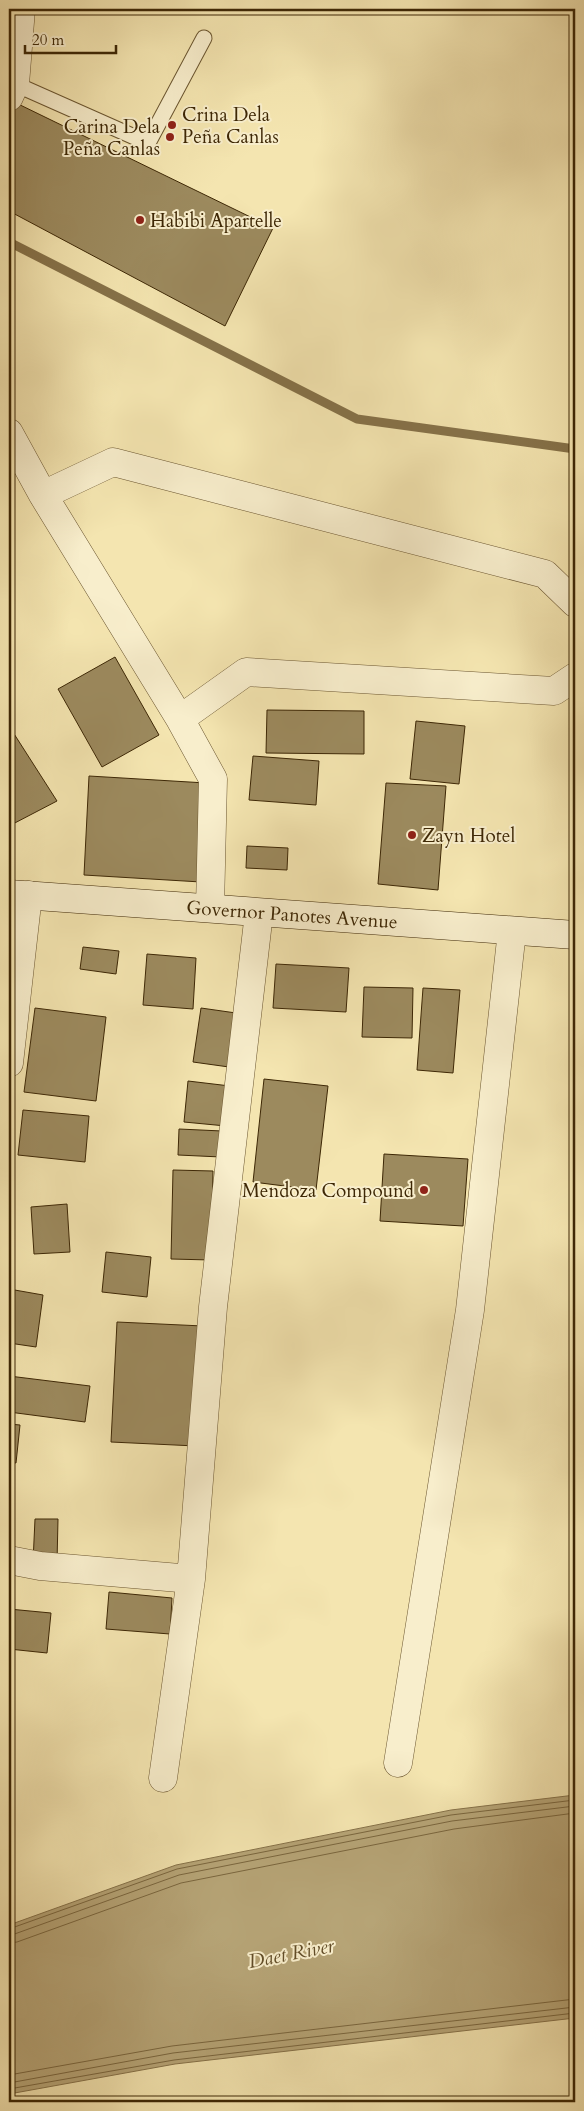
<svg xmlns="http://www.w3.org/2000/svg" width="584" height="2111" viewBox="0 0 584 2111" font-family="Cardo,serif">
<style>
.water{fill:#b6a476;stroke:#867249}
.lines{fill:none;stroke-linecap:round;stroke-linejoin:round}
.shore{stroke:#7a663e;stroke-width:1}
.stream{stroke:#867249;stroke-width:9}
.building{fill:#9c8a5e;stroke:#3d2705}
.service-casing{stroke:#6b5630;stroke-width:17}
.minor-casing{stroke:#6b5630;stroke-width:29}
.secondary-casing{stroke:#3d2705;stroke-width:29}
.service{stroke:#f8eecc;stroke-width:15}
.minor{stroke:#f8eecc;stroke-width:28}
.secondary{stroke:#f8eecc;stroke-width:28}
.poi-dot{fill:#8f2418;stroke:#f8eecc;stroke-width:2}
.labels{text-anchor:middle;stroke-width:4;stroke-linejoin:round;paint-order:stroke}
.poi-label{font-size:19px;fill:#3d2705;stroke:#f8eecc;text-anchor:start}
.street-label{font-size:19px;fill:#3d2705;stroke:#f8eecc}
.water-label{font-size:20px;font-style:italic;fill:#614c27;stroke:#f8eecc}
</style>
<rect width="100%" height="100%" fill="#f4e5b0"/>
<filter id="stains"><feTurbulence type="fractalNoise" baseFrequency=".004" numOctaves="4"/><feColorMatrix values="0 0 0 0 .2 0 0 0 0 .09 0 0 0 0 .02 0 0 0 .5 -.17"/></filter>
<radialGradient id="worn" r=".72"><stop offset=".6" stop-color="#630" stop-opacity="0"/><stop offset="1" stop-color="#630" stop-opacity=".3"/></radialGradient>
<path class="water" d="M575 1795V2018L175 2064 9 2094V1925L176 1865 451 1810Z"/>
<g class="lines">
<path class="shore" d="M9 1929 177 1869 451 1815 575 1800
M9 1936 179 1875 452 1821 575 1806
M9 1943 17 1942 181 1883 454 1829 575 1813
M9 2075 172 2046 575 1999
M9 2083 173 2053 575 2007
M9 2089 174 2060 575 2013"/>
<path class="stream" d="M9 242 357 419 575 449"/>
</g>
<path class="building" d="M12 101 273 228 225 326 9 211V124Z
M115 657 159 735 102 767 58 689Z
M267 710 364 711V754L266 753Z
M416 721 465 726 459 784 410 779Z
M9 726 57 801 9 826Z
M253 756 319 761 316 805 249 800Z
M89 776 206 783 201 882 84 875Z
M386 783 446 786 438 890 378 884Z
M247 846 288 848 287 870 246 868Z
M83 947 119 951 116 974 80 969Z
M147 954 196 958 193 1009 143 1005Z
M276 964 349 968 346 1012 273 1008Z
M364 987 413 988 412 1038 362 1037Z
M423 988 460 990 453 1073 417 1070Z
M35 1008 106 1017 96 1101 24 1092Z
M201 1008 236 1013 229 1067 193 1062Z
M264 1079 328 1086 316 1190 253 1182Z
M188 1081 230 1086 226 1126 184 1122Z
M23 1110 89 1116 85 1162 18 1155Z
M179 1129 222 1131 221 1157 178 1155Z
M384 1154 468 1159 463 1226 380 1221Z
M173 1170 213 1171 211 1260 171 1259Z
M67 1204 70 1252 34 1254 31 1207Z
M106 1252 151 1257 147 1297 102 1292Z
M9 1289 43 1295 36 1347 9 1343Z
M117 1322 203 1326 196 1446 111 1442Z
M9 1376 90 1386 85 1422 9 1412Z
M9 1424 20 1425 16 1463 9 1462Z
M35 1519H58L57 1563 33 1562Z
M109 1592 172 1598 170 1634 106 1629Z
M9 1609 51 1613 47 1653 9 1649Z"/>
<g class="lines">
<g class="service-casing">
<path id="service" d="M15 84 148 143 204 38"/>
</g>
<g class="minor-casing">
<path id="minor" d="M9 97 15 84 21 9
M9 433 43 495 180 719 213 779 210 908
M43 495 113 462 545 574 575 603
M180 719 246 672 554 691 575 677
M9 1063 28 895
M9 1560 40 1566 191 1579
M398 1763 470 1310 512 931
M163 1778 191 1579 213 1307 259 913"/>
</g>
<g class="secondary-casing">
<path id="secondary" d="M9 894 575 935"/>
</g>
<use href="#service" class="service"/>
<use href="#minor" class="minor"/>
<use href="#secondary" class="secondary"/>
</g>
<g class="poi-dot">
<circle cx="172" cy="125" r="5"/>
<circle cx="170" cy="137" r="5"/>
<circle cx="140" cy="220" r="5"/>
<circle cx="412" cy="835" r="5"/>
<circle cx="424" cy="1190" r="5"/>
</g>
<g class="labels">
<g class="poi-label">
<text x="182" y="121">Crina Dela<tspan x="182" dy="22">Peña Canlas</tspan></text>
<text x="160" y="133" text-anchor="end">Carina Dela<tspan x="160" dy="22">Peña Canlas</tspan></text>
<text x="150" y="227">Habibi Apartelle</text>
<text x="422" y="842">Zayn Hotel</text>
<text x="414" y="1197" text-anchor="end">Mendoza Compound</text>
</g>
<g class="street-label">
<text transform="translate(292 914) rotate(4)" y="7">Governor Panotes Avenue</text>
</g>
<g class="water-label">
<text transform="translate(291 1953) rotate(-11)" y="7">Daet River</text>
</g>
</g>
<rect width="584" height="2111" fill="none" stroke="#f4e5b0" stroke-width="30"/>
<rect x="10" y="10" width="564" height="2091" fill="none" stroke="#3d2705" stroke-width="2.5"/>
<rect x="15" y="15" width="554" height="2081" fill="none" stroke="#3d2705"/>
<path d="M25 45v8h91v-8" fill="none" stroke="#3d2705" stroke-width="2.5"/>
<text x="32" y="45" font-size="15" fill="#3d2705" stroke="#f8eecc" stroke-width="4" paint-order="stroke">20 m</text>
<rect width="100%" height="100%" filter="url(#stains)"/>
<rect width="100%" height="100%" fill="url(#worn)"/>
</svg>
